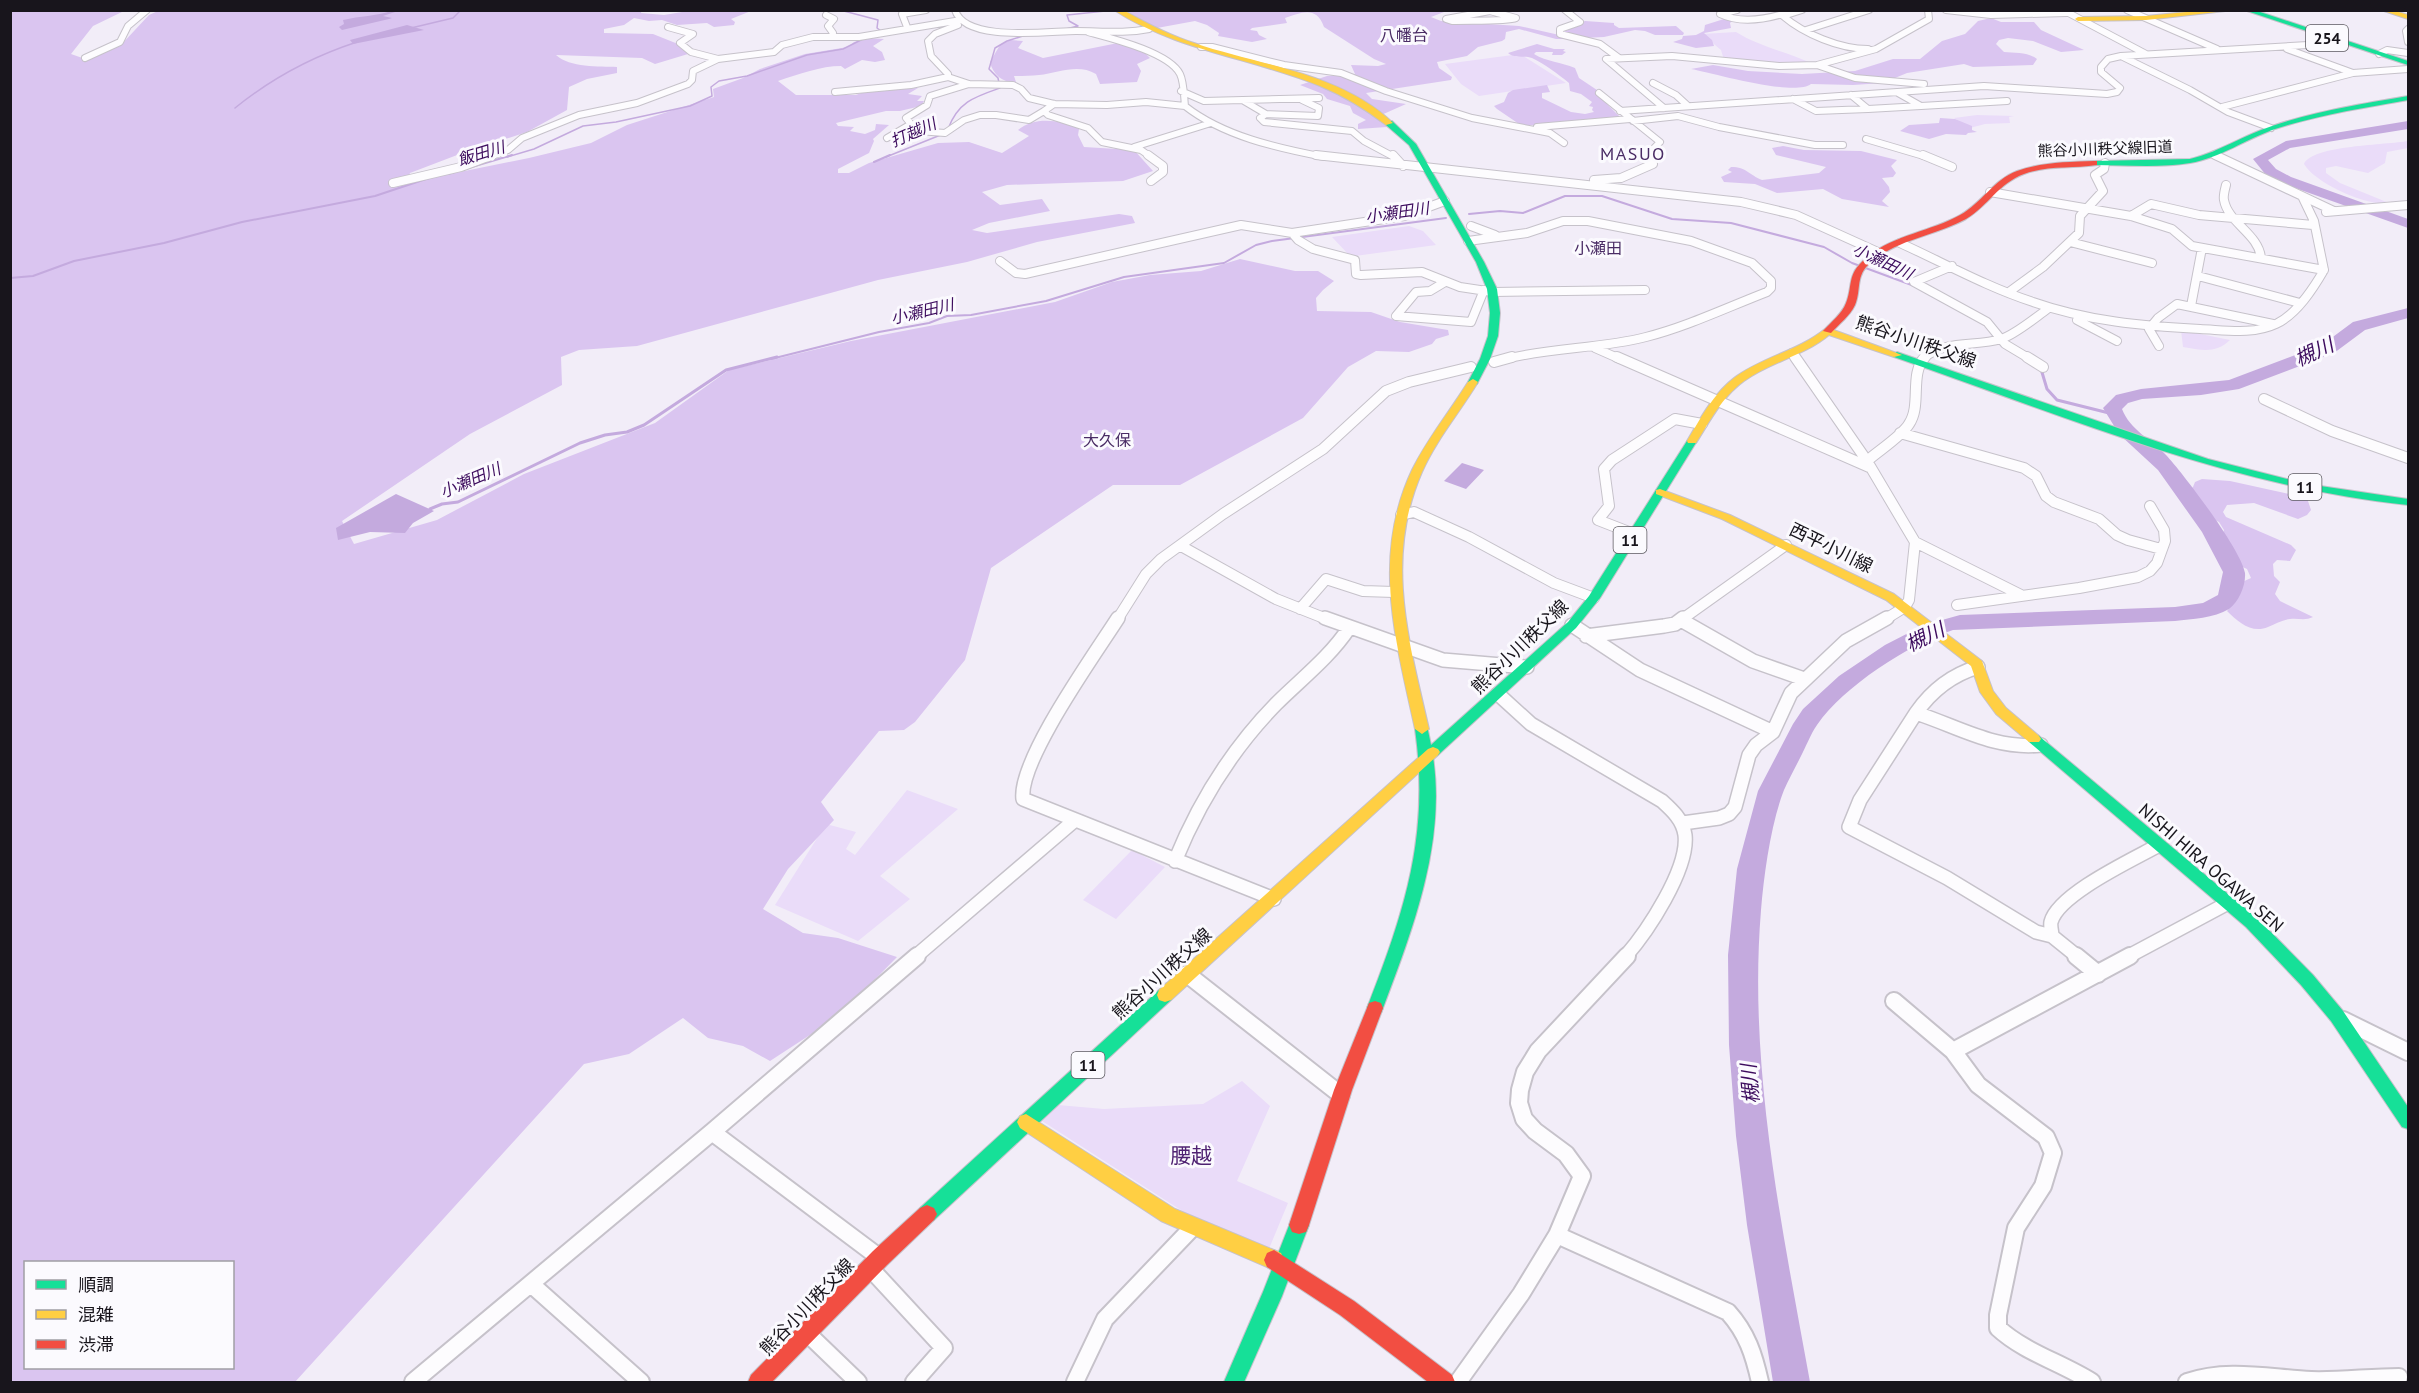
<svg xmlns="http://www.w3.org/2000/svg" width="2419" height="1393" viewBox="0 0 2419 1393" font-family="'PT Sans','Noto Sans JP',sans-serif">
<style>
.green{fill:#eadcf9}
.forest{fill:#dac5f0;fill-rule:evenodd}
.water{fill:#c4aade}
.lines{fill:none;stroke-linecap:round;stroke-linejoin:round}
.stream-far2{stroke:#c4aade;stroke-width:1.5}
.stream-far1{stroke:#c4aade;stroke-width:2}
.stream{stroke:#c4aade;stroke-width:3}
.river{fill:#c4aade;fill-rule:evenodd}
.street-far4-casing{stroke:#c6c2ca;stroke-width:8}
.street-far3-casing{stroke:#c6c2ca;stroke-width:10}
.street-far2-casing{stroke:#c6c2ca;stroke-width:12}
.street-far1-casing{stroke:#c6c2ca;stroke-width:16}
.street-casing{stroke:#c6c2ca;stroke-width:20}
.fast-casing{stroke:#c6c2ca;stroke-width:2}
.slow-casing{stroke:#c6c2ca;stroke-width:2}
.jam-casing{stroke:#c6c2ca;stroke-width:2}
.street-far4{stroke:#fdfcfe;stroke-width:6}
.street-far3{stroke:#fdfcfe;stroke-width:8}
.street-far2{stroke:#fdfcfe;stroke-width:10}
.street-far1{stroke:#fdfcfe;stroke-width:13}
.street{stroke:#fdfcfe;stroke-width:16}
.fast{fill:#16e098;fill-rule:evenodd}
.slow{fill:#ffcf43;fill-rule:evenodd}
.jam{fill:#f24e42;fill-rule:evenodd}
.labels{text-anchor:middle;stroke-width:6;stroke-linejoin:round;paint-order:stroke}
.far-street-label{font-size:15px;fill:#18151c;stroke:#fbfafe}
.far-neighbourhood-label{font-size:16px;fill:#4a2c65;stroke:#fbfafe}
.shield{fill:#fbfafe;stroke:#5c5a60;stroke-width:1.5}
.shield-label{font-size:16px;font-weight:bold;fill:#18151c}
.far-water-label{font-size:16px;font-style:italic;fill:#3d0c5e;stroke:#fbfafe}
.far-quarter-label{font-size:18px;letter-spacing:1.5px;fill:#4a2c65;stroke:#fbfafe}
.street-label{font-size:18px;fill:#18151c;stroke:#fbfafe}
.water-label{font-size:20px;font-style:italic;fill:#3d0c5e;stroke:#fbfafe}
.near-park-label{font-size:21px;fill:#4f2272;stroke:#fbfafe}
</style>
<rect width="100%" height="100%" fill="#f2edf8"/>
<path class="green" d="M1736 32C1760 47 1788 52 1813 64L1779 65 1724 60 1721 50 1702 34Z
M1520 54 1566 83 1479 96 1461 84 1445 64Z
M1977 115 2014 116 2009 117 2010 123 1985 124 1970 128 1954 118Z
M2408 141V148L2387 152 2385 163 2368 173 2336 166 2326 168V173L2340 183 2389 203C2367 207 2315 183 2304 164 2312 145 2387 145 2408 141Z
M1409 226 1423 231 1436 245 1355 256 1349 255 1332 237Z
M2181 330 2230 340C2216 354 2201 350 2183 347Z
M907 790 958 809 880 876 910 899 858 941 775 905 826 824 856 832 846 849 855 855Z
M1132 850 1165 867 1116 919 1083 900Z
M1242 1081 1270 1106 1237 1181 1288 1203 1268 1251 1187 1214 1042 1121 1058 1105 1104 1109 1203 1104Z"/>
<path class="forest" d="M642 10 641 13 664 15 688 11H751L731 19 735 22 734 25 714 27 707 23 677 25 662 20 649 21 634 18 624 25 604 29V33L653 34 683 46 688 54 655 64 642 58 556 55C570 68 599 66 617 67V73L587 79 569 87 567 110 527 132 465 152 410 173 406 183 529 158 591 143 627 125 714 97 713 89 743 78 760 69 805 54 848 47 854 42 868 38 884 39 873 46 882 52 885 60 875 62 862 60 845 69 841 66C821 66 799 74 778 81L796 95H856L866 91 918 88 908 94 922 96 917 101H924L921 106 900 111H886L836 123 838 126 854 127 850 131 865 134 875 130 876 124 889 125 873 139 874 141 869 153 838 169V173H849L869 163 938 143 969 142 1002 153 1029 136 1018 130C1035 116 1061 120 1079 129L1078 135 1084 147 1134 150 1153 171 1123 181 1007 185 982 192 1000 205 1042 199 1050 211 989 223 972 230 987 233 1119 214 1132 216 1135 223 1037 242 967 262 878 280 637 346 579 350 561 357 562 385 470 434 342 521 354 544 437 520 524 474 655 423 729 370 851 341 1055 302 1112 282 1150 275 1201 271 1240 259 1295 271H1318L1334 281 1323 290 1316 298 1317 311 1371 312 1400 322 1448 330 1449 335 1436 339 1432 344 1409 352 1376 351 1348 367 1303 418 1180 485H1113L991 568 965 660 915 722 904 730 879 731 821 802 834 820 788 869 763 909 803 933 838 938 897 957 839 1016 770 1061 743 1046 708 1038 683 1018 629 1054 584 1064 295 1382H11L10 11H124L93 26 71 54 88 60 120 46 149 15 158 11ZM26 1262H232V1368H26Z
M1124 11H1440L1444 12 1431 17 1441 21 1519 26 1577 39H1556L1519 29 1506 32 1505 39 1502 41 1478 47 1467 56 1437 62 1439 68 1452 77 1451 80 1366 93 1372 99 1406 104 1379 116 1387 127 1358 129V124L1366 120 1353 113 1350 106 1327 99 1323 94 1300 85 1327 76 1355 74 1351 65 1378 66 1386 64 1374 59 1324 27C1316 5 1301 13 1285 18L1287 23 1252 28 1250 30 1257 31 1259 35 1267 39 1252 42 1218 36 1219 33 1207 25 1195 21 1157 28Z
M1991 18 2001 22H2034L2041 30 2084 50 2061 52 2033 41 2008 38 1999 40 1996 44 2004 52C2015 53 2028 52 2037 59L2033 65 1973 67 1964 64 1907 73 1883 83 1853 85 1811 84C1794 97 1713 73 1691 69L1713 65 1748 71 1802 74 1855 71 1893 59H1920L1942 41 1965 34 1978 21Z
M1724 19 1732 21 1730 23 1731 28 1704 33 1712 40 1714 46 1696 48 1673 42 1682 39 1683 36 1696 35 1704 31 1705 25Z
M1585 21 1614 23V25L1619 28 1676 26 1684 33 1683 35H1655L1645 31 1635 30 1604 37 1583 38 1565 34 1564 32Z
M1010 40 1023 41 1018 48 1043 58 1118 43 1145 53 1150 58 1137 64 1141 71 1137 82 1100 84 1096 74C1078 63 1058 73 1039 75 1031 76 1022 76 1014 76L1016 82C1003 83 993 75 990 62L1000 45Z
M1537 44 1554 49H1565L1563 51 1566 52 1562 55H1552L1553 52H1536L1534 54C1547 62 1561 62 1575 68L1579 78 1597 90V94L1622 119 1522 126 1497 109 1494 106 1504 102 1508 93 1513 90 1547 85 1550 92 1542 93V98L1571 112 1585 114 1594 112 1592 110 1593 107 1589 106 1592 102 1581 94 1570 91 1569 83C1558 74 1545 64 1532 58 1524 55 1515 59 1508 53Z
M1940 118 1955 119 1972 126V130L1977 132 1968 133 1966 135 1946 134 1929 139 1900 131 1909 125 1939 123Z
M1783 146 1804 150 1861 151 1897 160 1891 166 1896 173 1893 177 1882 178 1889 187 1890 192 1882 201 1889 207 1842 199 1823 189 1777 193 1755 184 1724 182 1721 177 1732 172 1728 170 1731 167C1747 167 1749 175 1762 180L1819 173 1826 167 1776 155 1772 148Z
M2202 479 2230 481 2307 498 2311 510 2307 515 2298 519 2254 503 2227 505 2223 512 2226 517 2291 545 2296 550 2290 561 2277 560 2273 564 2274 576 2280 582 2275 594 2280 601 2313 617C2305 621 2299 618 2290 619 2282 620 2276 624 2268 627 2252 634 2238 622 2227 611L2236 600 2240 583 2251 578 2247 569 2234 563C2235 551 2230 544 2222 536L2224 530 2219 522 2204 515 2186 493 2193 487 2195 482Z"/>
<path class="water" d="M391 11H398L383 16 392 18 389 19 342 30 339 27 344 24 343 20C360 16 376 16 391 11Z
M407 25 424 30 353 44 350 40Z
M1462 463 1484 470 1466 489 1444 481Z
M396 494 434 511 413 523 405 533 370 532 338 540 336 528Z"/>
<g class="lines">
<path class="stream-far2" d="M840 10 878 20 877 28 884 33
M411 28 453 18 461 10
M1066 29 1078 26 1069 21 1067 15 1115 10
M235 108C272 78 311 57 357 42
M948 129C958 102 974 97 1000 88L998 78 989 69 995 48 1007 41 1026 35
M507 157 534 149 583 126 616 122 690 106 712 96 711 87 719 81 747 76 807 55 843 49 863 39
M886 157 943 134"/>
<path class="stream-far1" d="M874 162 890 155
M448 174 512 155
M1469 214 1500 211 1523 213 1565 196H1602L1672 219 1731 223 1824 247 1852 263 1917 287
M10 278 33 276 74 261 164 243 242 222 375 196 432 177
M1926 292 1945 303
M771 359 879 332 929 323 947 316 971 315 1046 301 1124 277 1224 263 1256 245 1272 241 1446 218"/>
<path class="stream" d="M2041 369 2047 389 2057 400 2113 414
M430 509 442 504 458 502 580 443 605 435 627 432 644 425 726 370 777 357"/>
<path class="river" d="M2408 121V129L2290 148 2268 160 2276 169 2291 177 2408 219V228L2281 183 2266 175 2253 159 2286 141Z
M2408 308V318L2365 330 2334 353 2239 389 2201 395 2142 399 2128 403 2122 409C2130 430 2151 439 2166 455 2183 473 2242 551 2245 573 2246 585 2239 602 2229 609 2214 618 2192 619 2175 621L1953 630C1909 644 1843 687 1817 725 1810 735 1806 747 1800 758 1795 768 1789 779 1784 790 1771 823 1764 874 1761 910 1748 1068 1782 1227 1810 1382H1773L1747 1225 1736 1136 1729 1045 1728 955 1737 869 1758 791 1793 724 1803 709 1839 676 1885 645 1924 625 1960 615 2175 607 2203 603 2218 595 2223 572 2202 532 2158 470 2119 434 2103 408 2116 395 2141 389 2229 380 2322 345 2353 322Z"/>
<g class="street-far4-casing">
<path id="street-far4" d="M955 10C965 43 1049 31 1076 31 1101 31 1124 34 1149 29
M1565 10 1580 22 1560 29V34L1600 44 1619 58
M1737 10 1720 14C1741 24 1768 19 1789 12
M1802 10 1783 16C1804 34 1840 49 1868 49
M1946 10 1991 15 2067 13
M2063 10 2146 54
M2127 10 2217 49
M1490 11 1516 18C1507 22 1465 20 1452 21L1446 19Z
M826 15 834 19 828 26 833 33 832 36
M958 25 935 34 928 41 931 56 948 74V77L969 84 1013 85 1021 89 1029 98 1054 104 1107 105 1146 102 1185 106
M668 27 693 34 680 43 691 52 718 59
M907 27 902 14 926 10
M2408 29 2406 31 2408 42
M1806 30 1869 10
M1088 32C1110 38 1169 52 1180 74 1184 82 1184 97 1185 106 1223 136 1277 148 1324 157
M1201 47H1212L1284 65 1341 73 1386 91 1472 118 1550 133 1564 143
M2287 49 2353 73
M2379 54 2387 50 2408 53
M85 58 120 42 128 26 147 10
M1817 65 1855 78 1924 84
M1653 83 1676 95 1688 106
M1181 91 1204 101 1319 98
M835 92 911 85 948 77
M1599 93 1660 142 1650 152 1651 157
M1793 99 1816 111 1868 109 1851 95
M1244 101 1266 114 1260 118 1264 122 1352 131 1364 141 1394 157
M1054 104 1044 111 1048 115 1088 128 1102 142 1141 150 1151 157
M1921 106 2007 101
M2222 107 2353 73 2408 69
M1664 108 1606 59 1672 56 1779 66 1817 65 1876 49 1929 19 1928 10
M1868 109 1921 106 1898 93
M1620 111 1984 86 2107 94 2117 92 2120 88 2101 72V67L2108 59 2121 56
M1266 114 1318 116 1319 108 1302 100
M1633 121 1678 116 1719 127 1815 145H1843
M1537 127 1630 119
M2271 128 2228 112 2190 90 2121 56 2342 43
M918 131 945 133 964 120 980 115H996L1029 120 1044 111
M887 138 911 124 906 118 927 105 930 96 969 84
M1866 139 1927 157
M1134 147 1211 123
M2214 155 2218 157
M489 157 508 150 522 138 579 115 637 103 688 84 692 80 693 71 718 59 774 52 782 45 813 37H859L961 20"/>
</g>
<g class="street-far3-casing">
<path id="street-far3" d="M1148 155 1163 166V172L1151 181
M1316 155 1741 202 1796 215 1880 253
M1393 155 1403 166
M1923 155 1952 167
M2215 155 2334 211
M1594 180 1621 178 1653 164 1651 155
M393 183 461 167 493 155
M2226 185C2225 189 2223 196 2224 200 2228 223 2259 234 2261 258
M1990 192 2131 216 2172 229 2192 246 2324 270
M2326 212 2408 205
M2131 216 2151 204 2199 215 2313 225
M1471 226 1495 235
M1292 233 1404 216 1445 201
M1468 241 1527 233 1563 221H1588L1691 241 1752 263 1771 281V288L1767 292C1728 307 1686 327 1646 337 1600 349 1552 347 1506 359
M2070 242 2152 263
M1900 243C1944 263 1987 287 2033 302 2087 321 2143 326 2200 329 2225 330 2253 335 2276 324 2297 314 2313 289 2324 270L2314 221 2303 198
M1000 261 1016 273 1025 274 1241 225 1292 233 1298 240 1313 249 1355 260 1356 274 1361 275 1422 272 1460 287 1493 292 1645 290
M1952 266 1914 282 1987 322 2005 344 2030 359
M2198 276 2300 303
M1445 282 1430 291 1416 292 1396 316 1471 322 1484 290
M2009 292 2043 267 2079 233 2080 216 2103 191 2095 175 2104 169 2105 163
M2191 306 2202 248
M2077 320 2117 341
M2159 346 2149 329 2158 318 2177 304 2273 324
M1595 348 1620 359
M1792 353 1796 359
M1923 359C1945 339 1975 347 2001 339 2015 335 2036 317 2049 308"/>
</g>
<g class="street-far2-casing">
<path id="street-far2" d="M1617 357 1869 467
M1795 357 1867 461 1915 542 1909 600 1905 607 1884 620
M2027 357 2043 367
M1494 362 1512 357
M2264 399 2332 431 2408 458
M1900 433 2024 468 2036 476 2046 496 2054 502 2099 519 2117 535 2128 540 2161 549
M1867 461C1878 451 1902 436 1909 424 1922 405 1909 374 1925 357
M1401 515 1414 512 1469 537 1554 583 1594 598
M1634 534 1598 520 1609 506 1604 469 1612 460 1675 419 1702 424
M1915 542 2021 595
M1181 546 1276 599 1329 620
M1957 605 2079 588 2138 577 2150 571 2157 563 2165 541 2164 530 2150 506
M1300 609 1326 579 1363 591 1394 592
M1117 620 1146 574 1161 559 1223 514 1323 449 1386 391 1409 382 1471 367
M1681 620 1786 545"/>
</g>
<g class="street-far1-casing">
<path id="street-far1" d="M1118 618C1095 654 1018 761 1023 799L1274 899
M1325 618 1443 660 1527 667
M1681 620 1753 661 1804 679
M1572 625 1640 670 1773 732
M1586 636 1664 626 1675 624 1683 618
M1498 694 1531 724 1662 801C1672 810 1683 820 1685 835 1689 869 1647 932 1625 957
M1916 713C1932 690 1951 675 1978 667
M2041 745C1995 750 1959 727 1916 713L1860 800 1849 827 1947 878 2036 932 2052 936
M1683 823 1719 818 1729 814 1735 807 1749 755 1756 745 1773 732 1791 693 1846 641 1887 618
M1175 861C1199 802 1232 749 1276 704 1301 679 1329 658 1349 628
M915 957 1075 820
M2078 957 2052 936C2052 932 2050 926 2051 922 2058 894 2134 859 2159 845
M2127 957 2228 903"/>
</g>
<g class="street-casing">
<path id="street" d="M2076 956 2098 974
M1187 974 1341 1095
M1894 1001 1953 1051 1978 1085 2046 1137 2053 1153 2043 1186 2016 1228 1998 1315V1328C2024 1352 2062 1363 2092 1382
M2343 1020 2408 1052
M1953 1051 2130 956
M712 1132 880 1258
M1557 1235 1728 1312C1747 1333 1754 1355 1760 1382
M870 1268 944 1348 914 1382
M531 1284 641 1382
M807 1333 858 1382
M413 1382 712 1132 917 956
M1075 1382 1105 1319 1192 1228
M1458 1382 1521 1294 1557 1235 1582 1176 1566 1154 1535 1131 1524 1119 1519 1103 1520 1090 1525 1072 1538 1051 1627 956
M2187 1382C2228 1368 2269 1378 2311 1380 2340 1381 2370 1377 2399 1377"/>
</g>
<g class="fast-casing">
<path id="fast" d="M2244 10H2254L2408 61V65Z
M2408 96V100C2364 108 2318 115 2275 129 2246 139 2220 158 2190 163 2159 168 2126 165 2094 165L2090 163 2094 161 2190 159C2219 152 2244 135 2272 126 2316 111 2362 104 2408 96Z
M1386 121H1392L1416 144 1484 262 1497 289 1500 313 1498 336 1490 359 1477 384 1473 385 1468 382 1480 359 1488 336 1490 313 1487 289 1476 262 1409 145 1386 125Z
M1897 352 2208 459 2307 484 2408 499V505C2231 487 2062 415 1894 357L1892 355Z
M1692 438 1697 441 1600 598 1576 628 1438 755 1433 757C1446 842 1413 929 1383 1008L1381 1013 1375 1015 1369 1013 1367 1008C1405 910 1430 835 1415 729L1422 724 1427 726 1431 745 1568 622 1589 596 1687 441Z
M2034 734 2039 736 2258 919 2313 975 2343 1011 2408 1107V1129L2402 1127 2331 1021 2301 985 2246 927 2029 742 2027 739Z
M1165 988 1171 990 1173 995 1171 1000 934 1220 927 1223 920 1220 917 1214 920 1208 1159 990Z
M1299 1216 1306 1218 1309 1225 1282 1296 1244 1382H1224L1263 1292 1292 1218Z"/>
</g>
<g class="slow-casing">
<path id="slow" d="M1114 10H1123C1146 23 1169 35 1194 43 1259 65 1341 73 1393 123L1386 125C1365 109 1344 96 1320 86 1252 58 1177 51 1114 10Z
M2207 10H2234L2146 20 2078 21 2075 19 2078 17 2146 16Z
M2381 10H2392L2408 15V19Z
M1825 329H1831L1902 355 1894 357 1829 335C1804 356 1770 362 1744 381 1722 397 1710 421 1696 443H1688L1687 441C1700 419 1713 394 1734 378 1762 357 1798 351 1825 329Z
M1473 379 1478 382C1460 412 1436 440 1422 472 1384 559 1409 641 1429 729L1422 734 1415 729C1396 641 1371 557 1412 470 1427 439 1450 411 1468 382Z
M1660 489 1730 515 1894 594 1982 661 1993 691 2006 708 2039 736 2041 739 2039 742H2029L1996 714 1980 692 1971 666 1886 600 1722 519 1656 494V490Z
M1433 747 1438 749 1440 752 1438 755 1171 1000 1165 1002 1159 1000 1157 995 1159 990 1428 749Z
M1026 1114 1175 1209 1281 1253 1284 1260 1281 1267 1274 1270 1161 1221 1020 1128 1017 1122 1020 1116Z"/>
</g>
<g class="jam-casing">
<path id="jam" d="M2094 161H2097V165C2072 169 2048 165 2024 174 1999 183 1988 206 1966 219 1935 236 1893 240 1867 266 1856 278 1861 291 1855 305 1850 316 1839 324 1831 333L1823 331C1831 322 1842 314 1846 303 1852 289 1848 277 1859 265 1884 236 1928 233 1960 215 1982 203 1993 180 2017 171 2042 162 2068 162 2094 161Z
M1375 1001 1381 1003 1383 1008 1352 1090 1309 1225 1306 1232 1299 1234 1292 1232 1289 1225 1334 1090 1367 1008 1369 1003Z
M927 1205 934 1208 937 1214 934 1220 887 1265 772 1382H748L751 1375 873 1251 920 1208Z
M1274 1250 1354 1301 1452 1375 1455 1382H1428L1340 1315 1267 1267 1264 1260 1267 1253Z"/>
</g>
<use href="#street-far4" class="street-far4"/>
<use href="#street-far3" class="street-far3"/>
<use href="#street-far2" class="street-far2"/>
<use href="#street-far1" class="street-far1"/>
<use href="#street" class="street"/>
<use href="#fast" class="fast"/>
<use href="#slow" class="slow"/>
<use href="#jam" class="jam"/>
</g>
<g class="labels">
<g class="far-street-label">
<text transform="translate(2105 149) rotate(-2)" y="5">熊谷小川秩父線旧道</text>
</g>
<g class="far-neighbourhood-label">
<text x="1404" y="41">八幡台</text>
<text x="1598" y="254">小瀬田</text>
<text x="1107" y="446">大久保</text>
</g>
<g class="shield">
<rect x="2306" y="25" width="42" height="26" rx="4.5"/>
<rect x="2288.5" y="474" width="33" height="26" rx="4.5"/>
<rect x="1613.5" y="527" width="33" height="26" rx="4.5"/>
<rect x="1071.5" y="1052" width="33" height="26" rx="4.5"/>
</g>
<g class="shield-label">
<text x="2327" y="44">254</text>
<text x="2305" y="493">11</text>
<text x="1630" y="546">11</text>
<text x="1088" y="1071">11</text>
</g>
<g class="far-water-label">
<text transform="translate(913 132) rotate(-24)" y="6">打越川</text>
<text transform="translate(481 153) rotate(-17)" y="6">飯田川</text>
<text transform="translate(1397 212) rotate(-8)" y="6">小瀬田川</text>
<text transform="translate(1883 261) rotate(25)" y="6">小瀬田川</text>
<text transform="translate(922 311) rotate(-13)" y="6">小瀬田川</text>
<text transform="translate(470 480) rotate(-23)" y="6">小瀬田川</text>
</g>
<g class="far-quarter-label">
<text x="1633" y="160">MASUO</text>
</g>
<g class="street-label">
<text transform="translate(1916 342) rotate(19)" y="6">熊谷小川秩父線</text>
<text transform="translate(1831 548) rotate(26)" y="6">西平小川線</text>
<text transform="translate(1520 647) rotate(-44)" y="6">熊谷小川秩父線</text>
<text transform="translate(2211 868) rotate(41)" y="6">NISHI HIRA OGAWA SEN</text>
<text transform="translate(1162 974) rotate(-42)" y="6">熊谷小川秩父線</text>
<text transform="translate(807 1307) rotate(-46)" y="6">熊谷小川秩父線</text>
</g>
<g class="water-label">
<text transform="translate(2314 352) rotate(-25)" y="7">槻川</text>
<text transform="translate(1925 637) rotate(-26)" y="7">槻川</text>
<text transform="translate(1750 1084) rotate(-95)" y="7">槻川</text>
</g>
<g class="near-park-label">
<text x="1191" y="1163">腰越</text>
</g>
</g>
<rect width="2419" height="1393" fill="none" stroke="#18151c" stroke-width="24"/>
<rect x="24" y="1261" width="210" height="108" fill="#fbfafe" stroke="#a09ea4" stroke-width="1.5"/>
<rect x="36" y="1280" width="30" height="9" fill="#16e098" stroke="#a09ea4" stroke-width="1.5"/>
<text x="78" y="1291" font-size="18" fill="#18151c">順調</text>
<rect x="36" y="1310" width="30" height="9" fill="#ffcf43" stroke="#a09ea4" stroke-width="1.5"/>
<text x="78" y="1321" font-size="18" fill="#18151c">混雑</text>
<rect x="36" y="1340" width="30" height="9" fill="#f24e42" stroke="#a09ea4" stroke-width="1.5"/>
<text x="78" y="1351" font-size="18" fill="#18151c">渋滞</text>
</svg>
